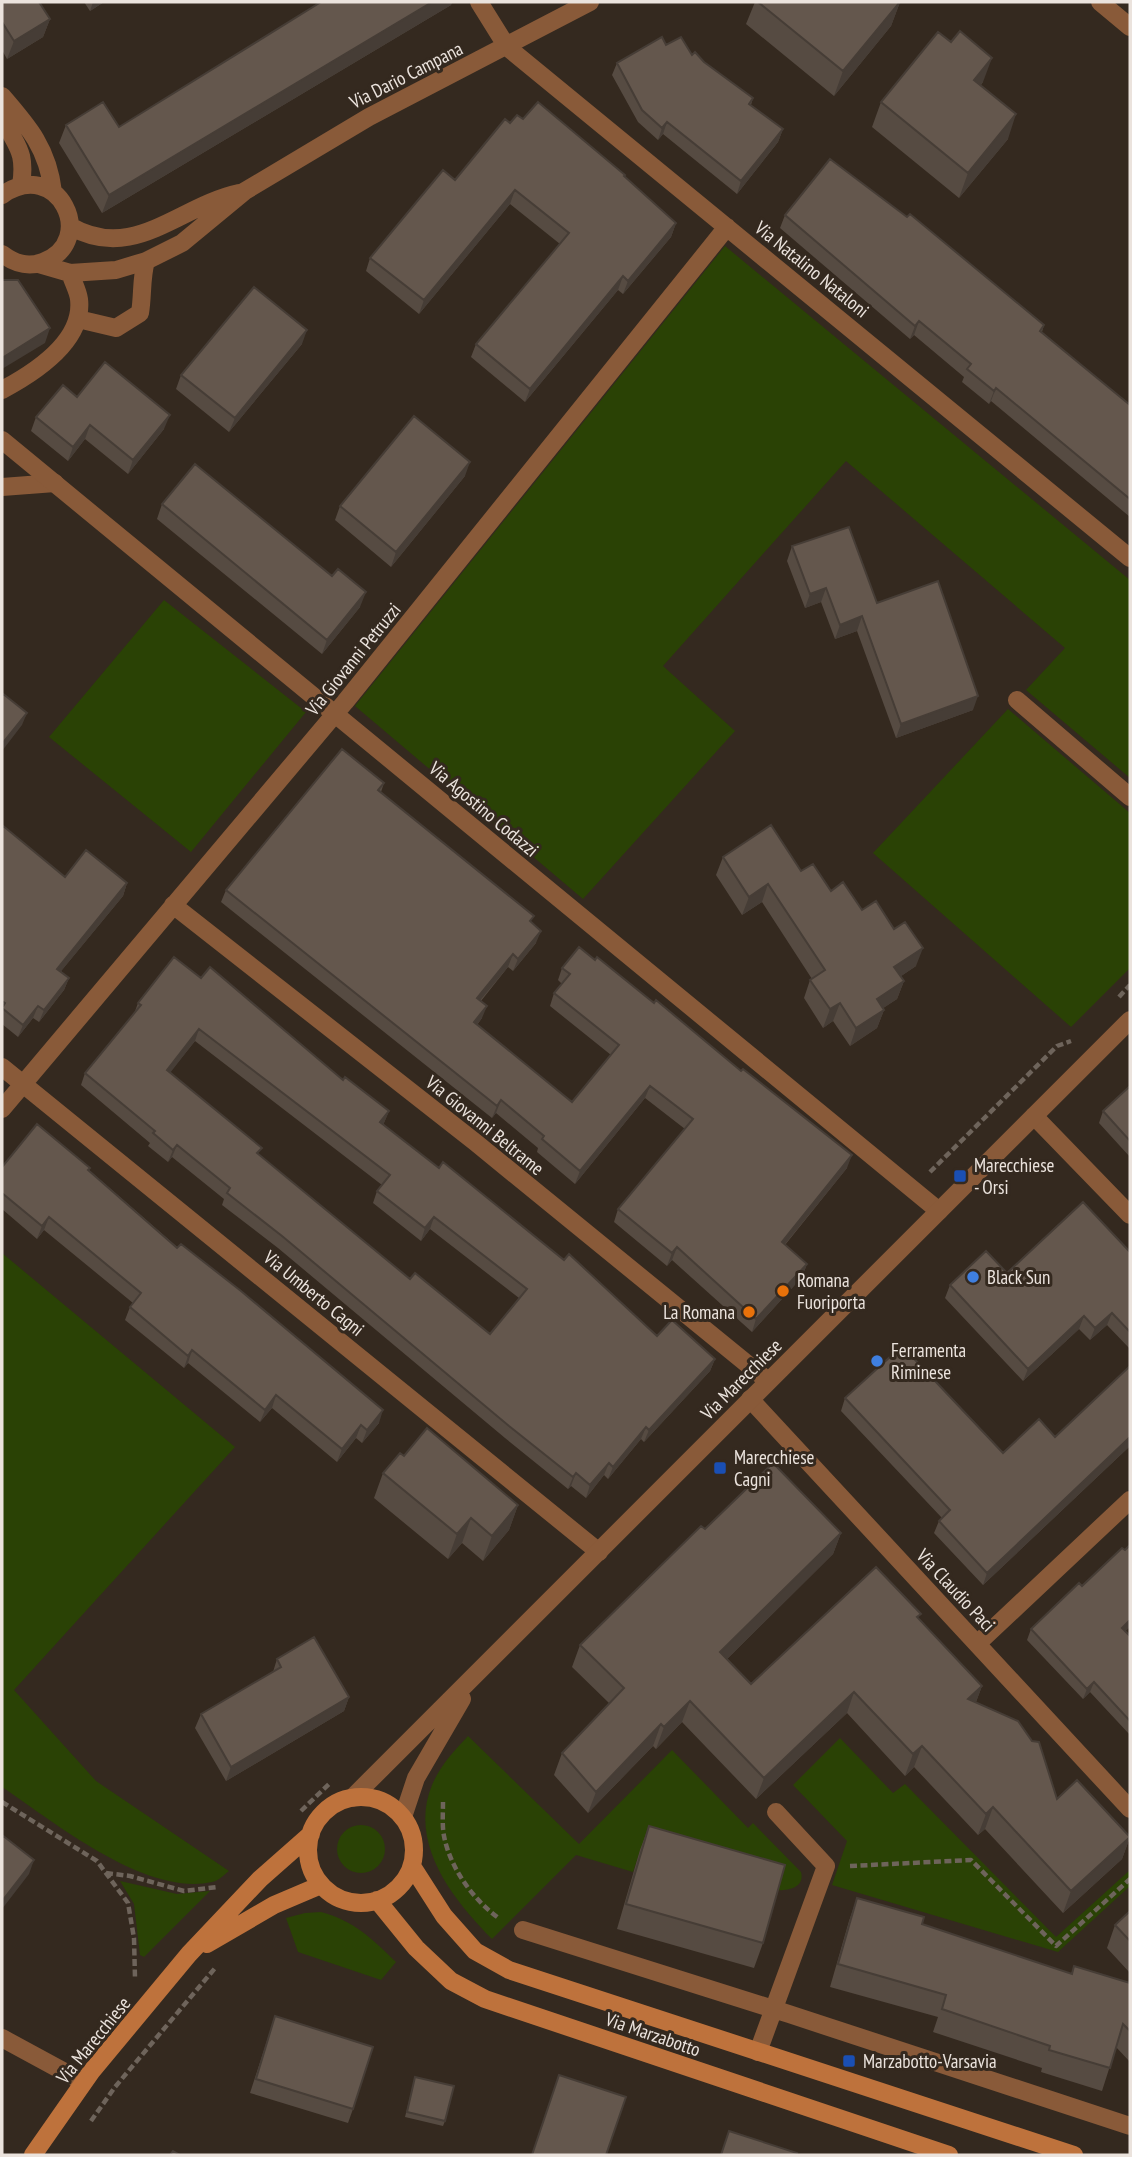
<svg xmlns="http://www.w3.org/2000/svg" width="1132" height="2157" viewBox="0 0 1132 2157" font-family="'PT Sans Narrow',sans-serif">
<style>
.green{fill:#2a4205}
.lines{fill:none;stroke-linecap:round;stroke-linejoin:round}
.path{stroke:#6e645b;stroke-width:4.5;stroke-dasharray:7 3.5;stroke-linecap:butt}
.service{stroke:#895a39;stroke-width:18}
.minor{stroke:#895a39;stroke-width:18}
.tertiary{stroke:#895a39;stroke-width:18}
.secondary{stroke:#be723c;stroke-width:18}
.wall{fill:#564b42;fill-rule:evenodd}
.shaded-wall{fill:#463d36}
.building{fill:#64574d;stroke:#463d36;stroke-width:2;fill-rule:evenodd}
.transit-dot{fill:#1a4fb4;stroke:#34291f;stroke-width:2.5}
.shop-dot{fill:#3f7fe0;stroke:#34291f;stroke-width:2.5}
.food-dot{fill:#e8710a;stroke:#34291f;stroke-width:2.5}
.labels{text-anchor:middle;stroke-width:6;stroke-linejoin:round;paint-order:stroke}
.street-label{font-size:19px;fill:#ebe3dd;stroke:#34291f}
.poi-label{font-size:19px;fill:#ebe3dd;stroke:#34291f;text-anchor:start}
</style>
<rect width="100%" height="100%" fill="#34291f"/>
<path class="green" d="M725 246 1130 580V778L1026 690 1065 648 846 461 663 666 735 731 583 899 355 706Z
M164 600 306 712 191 852 49 737Z
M1008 709 1130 813V968L1071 1027 873 853Z
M2 1253 235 1447 14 1690 96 1781 229 1871C224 1875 218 1881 212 1882 146 1897 54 1822 2 1787Z
M468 1736 579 1844 672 1750 748 1828 753 1823 801 1872C805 1887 789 1891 776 1890L640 1851 633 1872 576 1855 492 1939C453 1900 408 1843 432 1785 440 1766 454 1751 468 1736Z
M840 1738 893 1793 905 1784 1056 1937 1130 1870V1886L1058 1952 832 1885 847 1841 793 1785Z
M337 1849a24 24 0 1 1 48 0a24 24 0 1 1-48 0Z
M120 1881 177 1894 210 1891 144 1957 140 1955 134 1904Z
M321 1912C355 1921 372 1939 396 1962L381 1980 298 1952 286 1918 305 1913Z"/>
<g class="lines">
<path class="path" d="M1119 997 1130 985
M930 1172 1057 1046 1071 1041
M2 1802 97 1861 128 1903 134 1938 135 1978
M443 1802C443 1813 442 1826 444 1836 450 1868 474 1901 500 1919
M301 1811 330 1783
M850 1866 971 1860 1056 1946 1130 1879
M106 1873 130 1876 184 1891 217 1887
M91 2121 115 2087 216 1967"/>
<path class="service" d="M2 487 55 483
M1017 700 1130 797
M2 2038 83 2082"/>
<path class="minor" d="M479 2 507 47 1130 558
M1100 2 1130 27
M2 96C29 127 48 149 53 192
M2 114C13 146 27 146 21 186
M2 195C58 156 99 241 43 262 27 268 14 263 2 254
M70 226C133 263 179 206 239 193
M39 264 70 273 116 270 146 261 182 243 245 191 369 117 590 2
M78 319 116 328 140 313C143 295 141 278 146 261
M2 390C34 373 84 341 79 299 78 291 73 282 70 273
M2 440 939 1211
M173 905 475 1142 768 1381
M2 1067 599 1552
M2 1109 345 702 727 227
M1034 1116 1130 1215
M750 1399 1130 1809
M977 1644 1130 1500
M523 1930 789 2014 1130 2126
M758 2052 826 1866 776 1812"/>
<path class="tertiary" d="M352 1798 1130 1020
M403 1817 416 1778 462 1699"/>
<path class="secondary" d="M308 1850a53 53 0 1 1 106 0a53 53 0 1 1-106 0Z
M412 1866 444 1916 475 1951 509 1970 1074 2155
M377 1900 416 1948 451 1981 485 1999 949 2155
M207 1944 274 1905 321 1885
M33 2155 91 2072 189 1954 260 1879 311 1834"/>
</g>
<path class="wall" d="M2 2 50 19 43 37 7 59 2 50Z
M84 2H104L90 11Z
M321 2H452L451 5 102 213 59 143 66 125 119 127Z
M755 2H900L891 26 834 96 746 24Z
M666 45 692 55 753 98 751 105 783 129 778 142 737 194 663 134 658 140 638 122 612 75 617 63Z
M983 82 981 85 1008 139 959 198 872 127 881 102Z
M523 119 625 177 676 223 671 237 623 294 618 290 525 402 471 357 476 344 560 244 510 204 419 314 366 271 370 258 455 180 510 123Z
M785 215 1044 325 1042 332 1130 405V517L991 401 989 404 962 382 964 377 914 335 910 339 780 228Z
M302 344 229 432 176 389 181 375Z
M77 397 164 429 128 474 85 439 68 461 31 431 36 417Z
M465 476 391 567 335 520 340 506Z
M162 504 360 607 322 654 157 519Z
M792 546 877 603 973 710 896 738 857 631 835 639 821 602 805 608 787 561Z
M384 783 381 792 532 923 536 943 513 971 508 967 481 1001 482 1018 477 1025 572 1102 611 1055 550 1006 554 993 562 984 558 980 562 968 847 1168 785 1245 807 1264 802 1277 752 1332 672 1260 667 1266 614 1222 618 1209 685 1129 645 1098 575 1184 537 1152 538 1148 496 1113 492 1118 221 902 226 890Z
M2 825 65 877 127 883 123 896 61 971 69 978 64 990 39 1022 33 1018 18 1037 2 1024Z
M723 857 801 871 862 910 916 966 901 976 904 981 897 999 883 1008 884 1010 877 1028 850 1046 833 1021 823 1028 804 998 810 980 812 979 762 902 742 915 716 875Z
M201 978 343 1080 389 1111 383 1125 657 1336 715 1359 710 1371 644 1442 641 1439 608 1479 604 1475 586 1498 571 1486 568 1489 505 1438 278 1248 222 1205 224 1199 172 1157 168 1162 148 1146 150 1143 81 1085 85 1073 134 1014 138 1003ZM195 1041 382 1185 377 1191 373 1203 421 1241 430 1229 519 1298 490 1334 410 1279 259 1155 170 1072Z
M1130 1086V1157L1099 1123 1103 1111Z
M2 1167 89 1170 379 1423 362 1443 356 1438 337 1462 272 1408 260 1422 188 1363 184 1368 125 1320 130 1307 133 1303 44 1230 37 1239 2 1209Z
M1130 1252V1349L1107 1325 1090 1340 1079 1329 1023 1381 945 1298 950 1285 1007 1273Z
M845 1398 1003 1453 1055 1437 1130 1446 983 1585 934 1533 939 1521 942 1518 841 1411Z
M404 1456 518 1505 509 1530 483 1561 462 1543 448 1559 374 1498 383 1473Z
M705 1529 841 1533 833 1554 727 1659 751 1684 919 1619 982 1686 976 1702 1057 1799 1130 1837 1122 1859 1063 1913 985 1829 978 1835 914 1767 905 1776 847 1713 756 1799 682 1722 656 1749 653 1746 588 1813 554 1775 562 1753 609 1703 572 1667 580 1645Z
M1130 1545V1627L1125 1631 1130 1636V1735L1090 1692 1083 1699 1027 1640 1031 1629Z
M277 1659 349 1697 344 1711 226 1781 195 1728 201 1714 273 1672Z
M649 1826 763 1943 754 1968 617 1929 640 1850Z
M857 1898 922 1924 1071 1974 1130 1983V2062L1116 2047 1102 2091 1041 2072 1042 2068 933 2032 938 2017 830 1987 849 1921Z
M1130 1911V1973L1107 1948 1115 1925Z
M275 2016 353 2109 348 2123 250 2093Z
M415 2077 445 2121 443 2126 405 2117Z"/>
<path class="shaded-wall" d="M93 2H104L90 11Z
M432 2H452L451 5 102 213 109 195Z
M900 2 891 26 834 96 843 71Z
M50 19 43 37 7 59 14 41Z
M992 58 983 82 965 105 974 80Z
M1016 114 1008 139 959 198 968 173Z
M667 122 663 134 658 140 662 128Z
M783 129 778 142 737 194 741 181Z
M515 190 510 204 419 314 424 300Z
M676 223 671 237 623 294 628 281Z
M623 276 618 290 525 402 530 389Z
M919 321 914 335 910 339 915 326Z
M50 328 45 343 2 369V358Z
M307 330 302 344 229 432 235 418Z
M996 388 991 401 989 404 994 391Z
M170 415 164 429 128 474 133 460Z
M90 425 85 439 68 461 73 447Z
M470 462 465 476 391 567 396 552Z
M826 588 821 602 805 608 810 594Z
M366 592 360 607 322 654 327 640Z
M862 616 857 631 835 639 840 625Z
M978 696 973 710 896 738 901 724Z
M27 713 22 725 2 751V744Z
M127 883 123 896 53 981 57 969Z
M768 884 762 902 742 915 749 897Z
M541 931 536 943 513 971 518 959Z
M923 948 916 966 888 985 894 967Z
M513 954 508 967 472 1010 477 998Z
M69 978 64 990 39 1022 44 1010Z
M904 981 897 999 870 1017 877 999Z
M840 1003 833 1021 823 1028 830 1009Z
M38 1006 33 1018 18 1037 23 1025Z
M487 1006 482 1018 469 1035 474 1022Z
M884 1010 877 1028 850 1046 856 1028Z
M199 1029 195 1041 163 1082 167 1070Z
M650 1086 645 1098 575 1184 580 1171Z
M501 1100 496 1113 492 1118 497 1106Z
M389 1111 384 1123 375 1134 380 1122Z
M177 1145 172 1157 168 1162 173 1150Z
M852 1155 847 1168 777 1254 782 1242Z
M49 1217 44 1230 37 1239 42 1226Z
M434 1217 430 1229 421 1241 425 1228Z
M677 1247 672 1260 667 1266 672 1253Z
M807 1264 802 1277 752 1332 756 1319Z
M1112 1313 1107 1325 1090 1340 1095 1328Z
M1084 1316 1079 1329 1023 1381 1028 1369Z
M192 1350 188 1363 184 1368 188 1356Z
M715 1359 710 1371 644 1442 649 1430Z
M276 1395 272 1408 260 1422 265 1410Z
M383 1410 379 1423 362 1443 367 1430Z
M361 1425 356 1438 337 1462 342 1449Z
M646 1427 641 1439 608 1479 613 1467Z
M1130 1434V1446L983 1585 987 1573Z
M609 1463 604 1475 586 1498 590 1485Z
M576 1473 571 1486 568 1489 573 1477Z
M518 1505 509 1530 483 1561 492 1536Z
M471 1518 462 1543 448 1559 457 1534Z
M841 1533 833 1554 712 1674 720 1652Z
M1130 1620V1627L1118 1638 1122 1628Z
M1094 1682 1090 1692 1083 1699 1087 1689Z
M982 1686 974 1707 968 1699Z
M854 1692 847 1713 756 1799 764 1778Z
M349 1697 344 1711 226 1781 231 1767Z
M690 1701 682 1722 656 1749 664 1727Z
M661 1724 653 1746 588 1813 596 1792Z
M922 1746 914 1767 905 1776 913 1754Z
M993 1807 985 1829 978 1835 986 1814Z
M1130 1837 1122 1859 1063 1913 1071 1891Z
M34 1860 29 1874 2 1909V1901Z"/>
<path class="building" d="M2 2H39L50 19 14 41 2 22Z
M321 2H432L109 195 66 125 103 102 119 127Z
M758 2H900L843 71Z
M960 31 992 58 974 80 1016 114 968 173 881 102 938 32 951 42Z
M662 37 666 45 681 37 692 55 695 52 704 62 753 98 749 104 783 129 741 181 667 122 662 128 642 110 617 63Z
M538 102 625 175 624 176 676 223 628 281 623 276 530 389 476 344 569 233 515 190 424 300 370 258 443 170 455 180 505 119 510 123 517 115 523 119Z
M830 159 907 217 910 214 1044 325 1040 331 1130 405V499L996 388 994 391 967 369 971 364 919 321 915 326 785 215Z
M2 280H18L50 328 2 358Z
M254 287 307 330 235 418 181 375Z
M105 362 170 415 133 460 90 425 73 447 36 417 63 385 77 397Z
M414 416 470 462 396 552 340 506Z
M195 464 332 576 338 569 366 592 327 640 162 504Z
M849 527 877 603 938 581 978 696 901 724 862 616 840 625 826 588 810 594 792 546Z
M2 693 27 713 2 744Z
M342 749 384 783 378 790 534 916 530 921 541 931 518 959 513 954 477 998 487 1006 474 1022 572 1102 619 1045 554 993 570 974 562 968 579 947 595 960 597 957 654 1003 656 1000 741 1071 743 1069 852 1155 782 1242 807 1264 756 1319 677 1247 672 1253 618 1209 693 1119 650 1086 580 1171 542 1139 544 1136 501 1100 497 1106 226 890Z
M2 825 65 877 86 850 127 883 57 969 69 978 44 1010 38 1006 23 1025 2 1008 5 1003 2 1001Z
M771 825 801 871 813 864 831 891 843 882 862 910 876 901 894 929 905 922 923 948 894 967 904 981 877 999 884 1010 856 1028 840 1003 830 1009 810 980 825 970 768 884 749 897 723 857Z
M174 957 201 978 210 967 343 1080 345 1077 389 1111 380 1122 439 1168 443 1162 564 1260 569 1254 657 1336 672 1320 715 1359 649 1430 646 1427 613 1467 609 1463 590 1485 576 1473 573 1477 509 1426 282 1236 227 1193 230 1188 177 1145 173 1150 153 1133 155 1131 85 1073 141 1005 138 1003ZM199 1029 390 1175 377 1191 425 1228 434 1217 527 1289 490 1334 415 1273 410 1279 257 1153 262 1148 167 1070Z
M1130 1086V1141L1103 1111Z
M37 1124 90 1168 88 1170 177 1248 181 1244 241 1291 383 1410 367 1430 361 1425 342 1449 276 1395 265 1410 192 1350 188 1356 130 1307 141 1293 49 1217 42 1226 2 1193V1167Z
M1083 1202 1130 1252V1332L1112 1313 1095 1328 1084 1316 1028 1369 950 1285 986 1251 1007 1273Z
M902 1346 1003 1453 1039 1419 1055 1437 1130 1366V1437L987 1573 939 1521 950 1510 845 1398Z
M427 1428 518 1505 492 1536 471 1518 457 1534 383 1473 400 1453 404 1456Z
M773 1463 841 1533 720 1652 751 1684 876 1567 921 1614 917 1617 982 1686 968 1699 1018 1721 1032 1741 1039 1742 1057 1799 1077 1780 1130 1837 1071 1891 993 1807 986 1814 922 1746 913 1754 854 1692 764 1778 690 1701 664 1727 661 1724 596 1792 562 1753 624 1688 580 1645 701 1526 705 1529Z
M1130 1545V1620L1122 1628 1130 1636V1721L1094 1682 1087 1689 1031 1629 1079 1583 1082 1586 1122 1548 1125 1550Z
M314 1637 349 1697 231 1767 201 1714 281 1667 277 1659Z
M649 1826 785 1865 763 1943 626 1904Z
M2 1835 34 1860 2 1901Z
M857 1898 924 1917 922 1924 1072 1974 1074 1966 1130 1983V2031L1123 2024 1110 2068 1049 2050 1050 2046 942 2009 946 1995 838 1964Z
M1130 1911V1941L1115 1925Z
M275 2016 373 2047 353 2109 256 2079Z
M559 2075 626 2097 606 2155H532Z
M415 2077 454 2086 445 2121 407 2112Z
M729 2131 797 2153 796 2155H721Z
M173 2151 180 2155H170Z"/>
<g class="transit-dot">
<rect x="953" y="1169" width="14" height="14" rx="3.5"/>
<rect x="713" y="1461" width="14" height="14" rx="3.5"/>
<rect x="842" y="2054" width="14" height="14" rx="3.5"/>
</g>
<g class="shop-dot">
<circle cx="973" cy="1277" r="7"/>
<circle cx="877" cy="1361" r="7"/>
</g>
<g class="food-dot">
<circle cx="783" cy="1291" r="7"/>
<circle cx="749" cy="1312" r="7"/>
</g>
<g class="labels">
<g class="street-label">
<text transform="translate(406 75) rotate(-27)" y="7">Via Dario Campana</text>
<text transform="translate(812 269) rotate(39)" y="7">Via Natalino Nataloni</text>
<text transform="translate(353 659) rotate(-51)" y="7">Via Giovanni Petruzzi</text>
<text transform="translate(484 809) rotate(40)" y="7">Via Agostino Codazzi</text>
<text transform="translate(485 1125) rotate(39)" y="7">Via Giovanni Beltrame</text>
<text transform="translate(314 1293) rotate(39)" y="7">Via Umberto Cagni</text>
<text transform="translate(741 1379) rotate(-45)" y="7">Via Marecchiese</text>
<text transform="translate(956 1590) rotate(47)" y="7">Via Claudio Paci</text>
<text transform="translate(653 2034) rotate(19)" y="7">Via Marzabotto</text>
<text transform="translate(93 2040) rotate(-51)" y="7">Via Marecchiese</text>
</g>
<g class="poi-label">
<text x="974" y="1172">Marecchiese<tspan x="974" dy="22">- Orsi</tspan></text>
<text x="987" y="1284">Black Sun</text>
<text x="797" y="1287">Romana<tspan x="797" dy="22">Fuoriporta</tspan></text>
<text x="735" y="1319" text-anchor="end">La Romana</text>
<text x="891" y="1357">Ferramenta<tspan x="891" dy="22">Riminese</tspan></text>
<text x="734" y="1464">Marecchiese<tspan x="734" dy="22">Cagni</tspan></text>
<text x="863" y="2068">Marzabotto-Varsavia</text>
</g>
</g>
<rect width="1132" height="2157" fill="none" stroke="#ebe3dd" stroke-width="7"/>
</svg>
